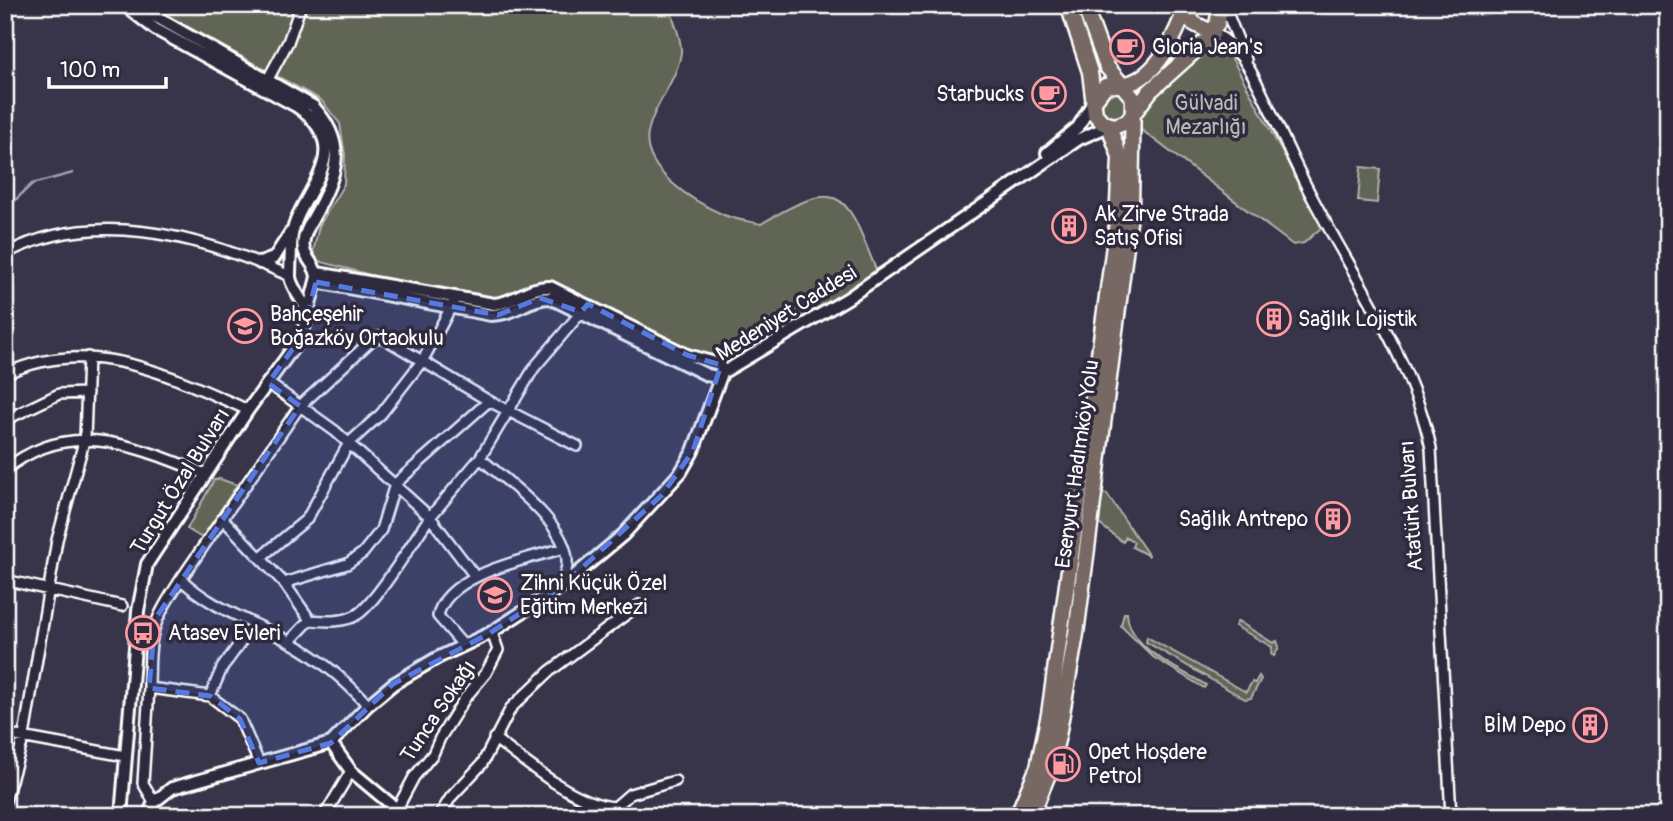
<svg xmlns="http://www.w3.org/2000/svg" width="1673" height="821" viewBox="0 0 1673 821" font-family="Pangolin,sans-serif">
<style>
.green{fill:#616557;stroke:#b0b2ab;stroke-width:2}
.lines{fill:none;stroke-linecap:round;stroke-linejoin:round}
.stream{stroke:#98a3b2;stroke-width:2.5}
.minor-casing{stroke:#fff;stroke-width:14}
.tertiary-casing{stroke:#fff;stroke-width:16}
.primary-casing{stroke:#fff;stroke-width:19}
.minor{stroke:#2f2a3d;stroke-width:9}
.tertiary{stroke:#2f2a3d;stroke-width:10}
.primary{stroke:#776864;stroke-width:14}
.marked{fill:#567ae2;fill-opacity:0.2;stroke:#567ae2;stroke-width:5;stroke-dasharray:14 9;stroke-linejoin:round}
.labels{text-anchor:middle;stroke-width:7;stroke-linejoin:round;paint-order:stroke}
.poi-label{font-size:21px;fill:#fff;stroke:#2f2a3d;text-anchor:start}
.park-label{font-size:21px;fill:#b8bab3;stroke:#2f2a3d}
.street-label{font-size:21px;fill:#fff;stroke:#2f2a3d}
</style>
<rect width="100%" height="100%" fill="#383449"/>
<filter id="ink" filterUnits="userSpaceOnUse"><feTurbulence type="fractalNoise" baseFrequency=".0143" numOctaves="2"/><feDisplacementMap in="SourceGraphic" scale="14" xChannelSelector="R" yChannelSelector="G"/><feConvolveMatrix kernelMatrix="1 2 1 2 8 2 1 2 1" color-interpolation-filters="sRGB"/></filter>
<g filter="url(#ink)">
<path class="green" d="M147 5H670C672 21 682 36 681 52 678 80 653 105 648 133 641 170 694 202 724 215 735 220 749 221 761 224 847 172 846 197 879 277L745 358 719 364 550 287 516 299 456 298 318 261 313 252 319 226 344 184 345 155 340 124 321 100Z
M1213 44 1228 51 1322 227 1304 243 1293 245 1139 128 1144 105Z
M1100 106a14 14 0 1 1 28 0a14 14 0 1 1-28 0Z
M1361 167 1380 169 1377 203 1358 201Z
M220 479 237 485 202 538 187 529 214 480Z
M1102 493 1107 494 1149 556 1132 547 1134 542 1126 537 1123 542 1099 524Z
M1124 613H1127C1129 649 1178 668 1206 685L1204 688 1153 657 1121 626Z
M1238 621 1273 643 1277 641 1279 647 1274 656 1271 654 1272 647 1235 626Z
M1147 637 1246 692 1252 682 1255 683 1259 676 1261 679 1251 698 1245 699 1146 642Z"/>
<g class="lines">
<path class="stream" d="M5 210 32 184 73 173"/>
<g class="minor-casing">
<path id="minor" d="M1224 5 1246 60
M157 18 161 5
M1213 33C1228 39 1242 56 1250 70 1273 111 1290 157 1313 199 1355 279 1412 359 1431 448L1451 816
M268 79 288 42 301 5
M5 254C94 206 204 237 290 276
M5 374C90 334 169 375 248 410
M268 383 335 431 430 517 480 458 534 368 584 309
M5 420 59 394 87 393
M480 458C507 482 570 525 567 565 566 572 563 580 561 587
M5 470C71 416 137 447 206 474
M224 520 284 583 310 620 290 641
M261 557 307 519 349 443 381 414 423 360 453 303
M5 580 122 606
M284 583 347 564 363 553 381 530 395 484 489 401
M310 620C324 621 345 623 358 614 377 601 414 540 430 517L474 575
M254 624 222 668 210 696 240 719 259 763
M463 645 438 616C446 574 528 559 564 548
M149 688C150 632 150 627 181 579
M368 705C344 679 320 658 288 641 253 621 210 608 181 579L300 406 374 338 382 337 489 401 577 446
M5 734 125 756
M494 738C525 762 576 805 615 807L630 794 675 781
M5 801 24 736 57 540 85 438 88 357
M154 802 143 783 149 688 210 696
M397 809 414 777 433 754 440 738 465 698 486 673 498 650 492 632
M324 816 351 771
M439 816 451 797 482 764 511 708 550 671 639 605"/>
</g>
<g class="tertiary-casing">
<path id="tertiary" d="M124 5 155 29 296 106C361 151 299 191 292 235 291 239 290 274 290 277 291 287 303 301 307 310
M1047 153 1078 127 1093 102
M260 263 274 258 290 233
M316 282 491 315C514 315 528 298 550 298L707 375 716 377 723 371 719 364 687 355 550 287C528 286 515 303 494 304L317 273
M331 743 351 771 405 816
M121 816 138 611 147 564 248 410 302 336 317 277C316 262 300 257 304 239 306 228 313 219 318 209 339 170 346 142 313 106L135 5
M148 816 154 802 172 788 331 743 368 705 393 684 437 658 490 633 561 587 623 535 681 472 693 451 722 373 848 298 1079 139 1109 126"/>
</g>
<g class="primary-casing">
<path id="primary" d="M1068 5 1090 72 1095 114 1103 123 1115 126 1127 122 1150 91 1207 40 1217 24 1221 5
M1186 7 1193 23 1213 33
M1093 102 1105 86C1115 84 1124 86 1133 82 1161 70 1177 32 1187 5
M1017 816 1038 767 1049 714 1117 224 1120 157 1109 126
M1031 816 1049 772 1058 736 1076 634 1131 207 1133 98 1107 67 1084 5"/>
</g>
<use href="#minor" class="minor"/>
<use href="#tertiary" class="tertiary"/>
<use href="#primary" class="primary"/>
</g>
</g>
<path class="marked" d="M316 282 498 315 540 298 581 312 588 304 687 355 721 365 693 451 662 495 561 587 490 633 393 684 331 743 259 763 240 719 210 696 149 688 155 619 300 406 268 383 302 336Z"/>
<defs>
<g id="cafe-ring" transform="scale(1.75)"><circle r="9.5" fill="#2f2a3d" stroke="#ff9aa2" stroke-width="1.5"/><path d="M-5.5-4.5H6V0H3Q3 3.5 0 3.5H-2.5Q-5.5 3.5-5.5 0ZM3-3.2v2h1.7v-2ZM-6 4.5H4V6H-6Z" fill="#ff9aa2"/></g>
<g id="building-ring" transform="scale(1.75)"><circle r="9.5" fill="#2f2a3d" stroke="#ff9aa2" stroke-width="1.5"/><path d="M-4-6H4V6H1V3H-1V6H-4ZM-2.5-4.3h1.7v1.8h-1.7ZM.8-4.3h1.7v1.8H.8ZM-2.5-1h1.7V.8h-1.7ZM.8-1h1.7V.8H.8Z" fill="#ff9aa2"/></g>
<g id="school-ring" transform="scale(1.75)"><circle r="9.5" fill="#2f2a3d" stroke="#ff9aa2" stroke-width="1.5"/><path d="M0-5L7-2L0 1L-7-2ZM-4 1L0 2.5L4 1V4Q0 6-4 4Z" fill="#ff9aa2"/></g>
<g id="bus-ring" transform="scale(1.75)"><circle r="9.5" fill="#2f2a3d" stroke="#ff9aa2" stroke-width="1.5"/><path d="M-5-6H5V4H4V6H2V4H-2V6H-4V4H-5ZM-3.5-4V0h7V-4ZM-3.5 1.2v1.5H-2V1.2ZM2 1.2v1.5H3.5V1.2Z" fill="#ff9aa2"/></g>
<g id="fuel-ring" transform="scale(1.75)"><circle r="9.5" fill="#2f2a3d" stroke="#ff9aa2" stroke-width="1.5"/><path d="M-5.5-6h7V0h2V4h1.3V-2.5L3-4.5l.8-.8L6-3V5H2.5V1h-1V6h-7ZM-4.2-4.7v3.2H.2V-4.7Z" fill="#ff9aa2"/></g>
</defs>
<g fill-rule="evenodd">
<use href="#cafe-ring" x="1127" y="47"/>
<use href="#cafe-ring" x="1049" y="94"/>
<use href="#building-ring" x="1069" y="226"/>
<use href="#building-ring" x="1274" y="319"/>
<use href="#school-ring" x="245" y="326"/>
<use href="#building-ring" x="1333" y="519"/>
<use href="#school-ring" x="495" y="595"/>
<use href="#bus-ring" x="143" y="633"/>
<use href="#building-ring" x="1590" y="725"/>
<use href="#fuel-ring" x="1063" y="764"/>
</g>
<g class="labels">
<g class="poi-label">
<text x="1152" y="54">Gloria Jean's</text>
<text x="1024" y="101" text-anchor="end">Starbucks</text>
<text x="1094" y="221">Ak Zirve Strada<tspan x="1094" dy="24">Satış Ofisi</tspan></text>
<text x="270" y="321">Bahçeşehir<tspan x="270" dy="24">Boğazköy Ortaokulu</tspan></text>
<text x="1298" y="326">Sağlık Lojistik</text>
<text x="1308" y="526" text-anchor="end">Sağlık Antrepo</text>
<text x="520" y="590">Zihni Küçük Özel<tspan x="520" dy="24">Eğitim Merkezi</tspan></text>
<text x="168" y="640">Atasev Evleri</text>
<text x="1566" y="732" text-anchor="end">BİM Depo</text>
<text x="1088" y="759">Opet Hoşdere<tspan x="1088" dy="24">Petrol</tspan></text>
</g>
<g class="park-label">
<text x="1206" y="110">Gülvadi<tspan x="1206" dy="24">Mezarlığı</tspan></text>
</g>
<g class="street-label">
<text transform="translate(786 313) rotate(-32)" y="7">Medeniyet Caddesi</text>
<text transform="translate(1077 464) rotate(-82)" y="7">Esenyurt Hadımköy Yolu</text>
<text transform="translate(180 481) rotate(-58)" y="7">Turgut Özal Bulvarı</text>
<text transform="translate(1411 506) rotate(-94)" y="7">Atatürk Bulvarı</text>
<text transform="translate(438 711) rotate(-56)" y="7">Tunca Sokağı</text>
</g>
</g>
<rect width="1673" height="821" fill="none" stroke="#2f2a3d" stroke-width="28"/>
<rect x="14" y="14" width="1645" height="793" fill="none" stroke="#fff" stroke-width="2.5" filter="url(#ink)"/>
<path d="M49 77v10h117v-10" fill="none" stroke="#ffffff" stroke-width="3.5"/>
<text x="60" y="77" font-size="21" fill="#ffffff" stroke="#2f2a3d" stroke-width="5" paint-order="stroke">100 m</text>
</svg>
